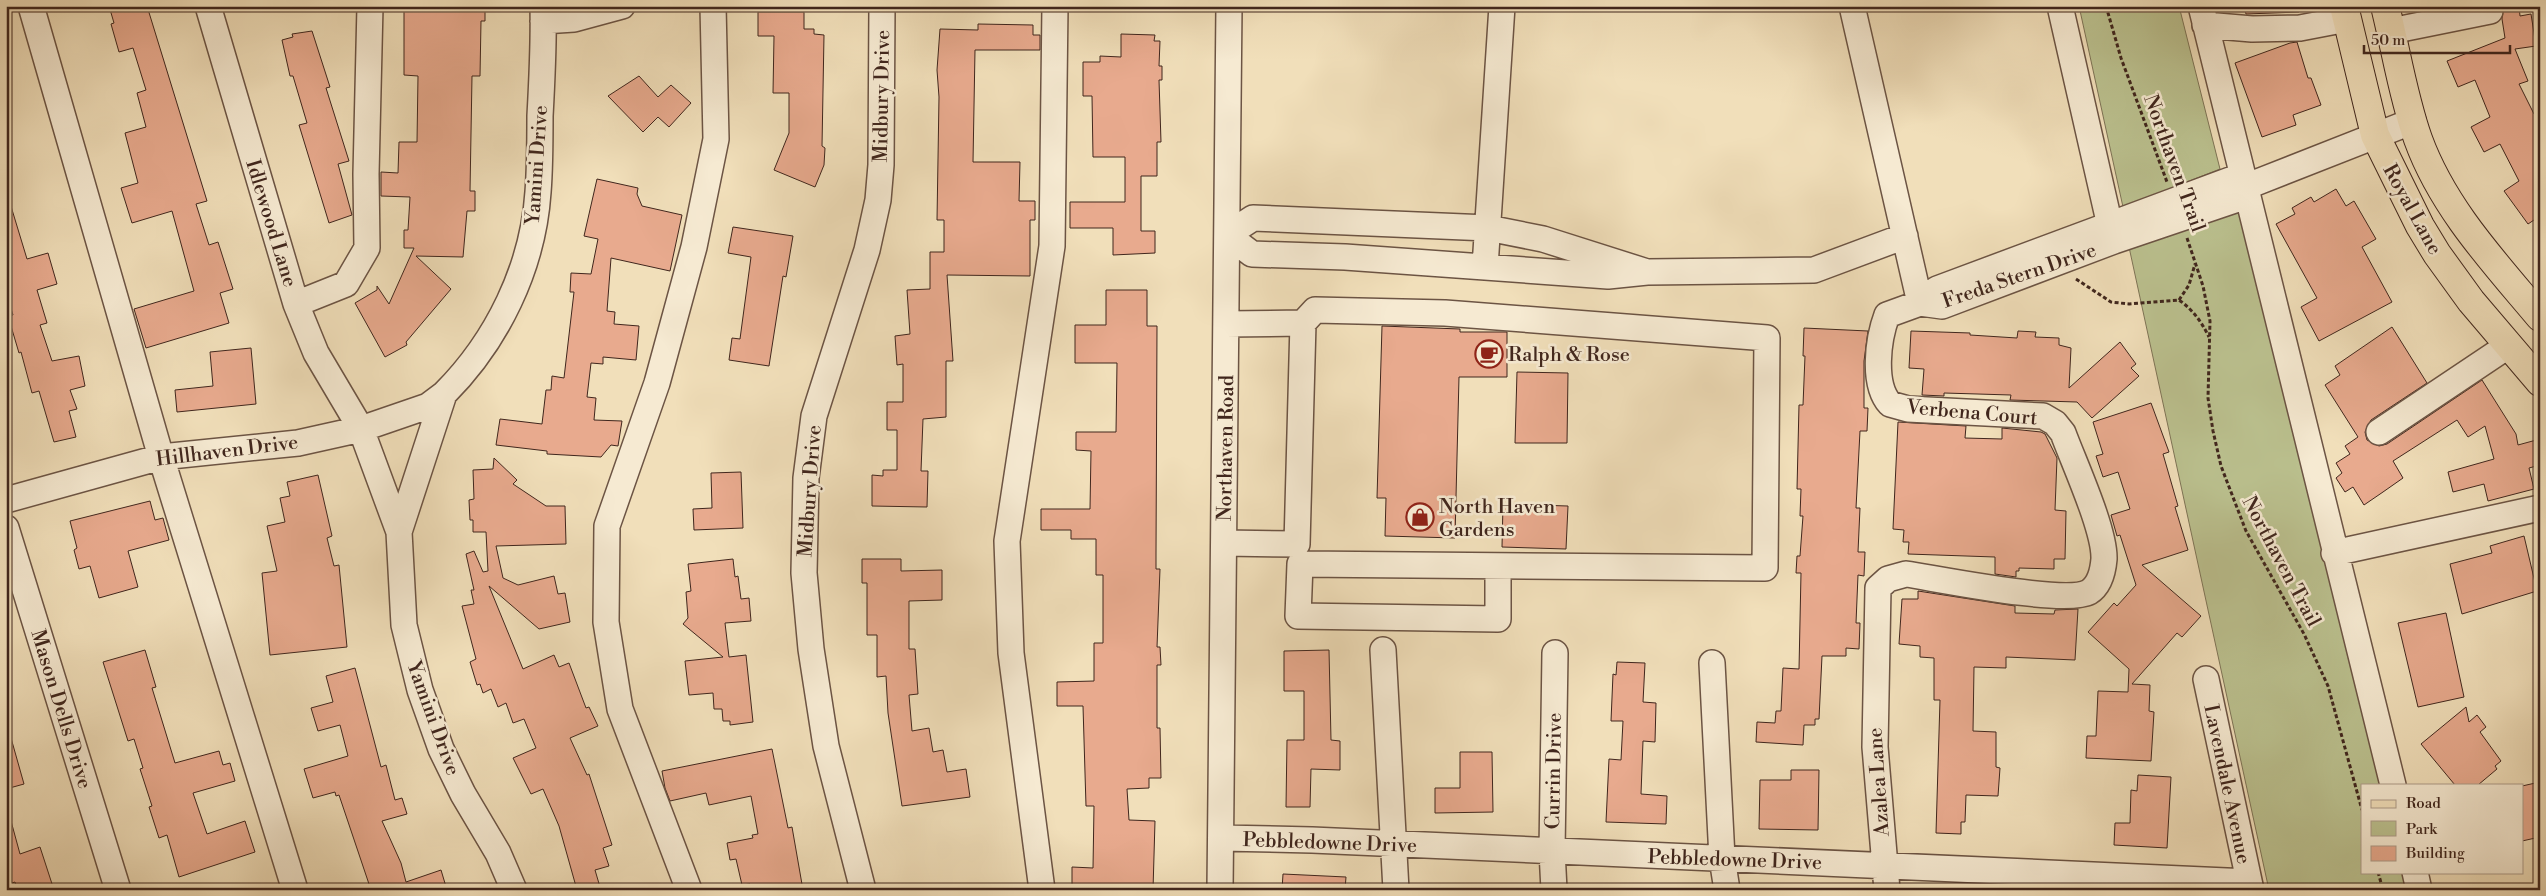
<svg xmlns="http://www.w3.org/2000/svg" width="2546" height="896" viewBox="0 0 2546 896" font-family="'Libre Bodoni',serif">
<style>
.green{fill:#bbc18f;stroke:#7e7456}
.building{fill:#e8aa8e;stroke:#40261d}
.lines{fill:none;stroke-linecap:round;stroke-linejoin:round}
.minor-casing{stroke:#6c5444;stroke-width:28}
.major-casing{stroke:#40261d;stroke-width:30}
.path{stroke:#40261d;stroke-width:3;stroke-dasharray:4 2.5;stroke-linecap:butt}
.minor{stroke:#f6ead2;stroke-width:25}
.major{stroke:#f1dfba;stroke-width:28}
.labels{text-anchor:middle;stroke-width:5;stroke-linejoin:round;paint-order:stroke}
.street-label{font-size:20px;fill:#40261d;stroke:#f6ead2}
.poi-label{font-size:20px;fill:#40261d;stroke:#f6ead2;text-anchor:start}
</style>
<rect width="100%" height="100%" fill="#f1dfba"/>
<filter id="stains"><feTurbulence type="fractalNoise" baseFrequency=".004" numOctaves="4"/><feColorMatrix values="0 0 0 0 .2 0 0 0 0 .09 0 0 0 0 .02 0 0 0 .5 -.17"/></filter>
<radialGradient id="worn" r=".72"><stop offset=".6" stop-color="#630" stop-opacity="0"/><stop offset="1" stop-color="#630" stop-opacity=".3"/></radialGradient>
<path class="green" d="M2079 6H2179L2220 169 2123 207Z
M2245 205 2385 785H2362V872H2407L2411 890H2269L2129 247Z"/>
<path class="building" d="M109 6H147L207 201 196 204 209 245 218 242 233 289 220 293 229 323 146 348 134 309 194 291 172 211 132 223 121 188 138 183 125 133 146 127 137 93 146 90 133 48 119 52 111 24 114 23Z
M404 6H485V21H481L480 76H472L470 191H475V211H467L463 257 416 256 451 289 406 342 407 345 385 357 355 303 377 290V286L389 304 414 248H404V230H408L410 197 381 196V172L398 173 399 142H417L418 76 404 75Z
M2244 6H2298L2299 12 2246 14Z
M2503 6H2519L2520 16 2531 14 2536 46 2515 49 2528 81 2519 84 2534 114 2540 111V216L2528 224 2504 191 2519 181 2500 144 2484 152 2471 127 2490 117 2475 80 2458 87 2447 61 2505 38 2502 19Z
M758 12H804V29H814V34L824 35 822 146 825 148 824 165 815 187 774 170 789 133V93H773L774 36H758Z
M978 24 1033 25V35H1040V50H975L973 162H1020L1019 201H1035V220H1030V276L947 275 953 361H946V417L923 419 921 471H928L927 507 872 506V475L883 476V470H897V430H887V402H903V364L897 365 895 336 910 334 907 290 930 289V252H944V220H937L939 97 937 70 940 29 978 30Z
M312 31 330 87 326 88 349 161 338 164 352 215 329 223 299 125 307 123 293 76H290L282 40 293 37 292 34Z
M1121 34 1155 35 1154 41H1160L1159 66H1162V80H1159L1161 142H1157V176H1141V231H1155V253L1113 255V228H1070V202H1125V157H1093L1092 96H1083V62H1100V56L1121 57Z
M2297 42 2308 78H2311L2321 105 2293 115 2296 125 2262 137 2235 63 2290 43Z
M639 76 658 97 671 85 691 103 669 127 658 117 643 132 608 96Z
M597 179 638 188 637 194 642 206 682 215 670 271 611 258 607 311 615 312 614 324 639 326 636 360 603 357V364L591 363 587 397 596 398 594 420 622 421 618 446 611 445 601 457 547 454V451L496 445 500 419 542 424 546 390H551L552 376 564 378 574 292H570L571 273 591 274 598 239 584 236Z
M2336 189 2346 206 2354 201 2376 239 2362 247 2392 302 2319 341 2301 307 2317 298 2276 224 2295 214 2292 208 2311 197 2314 202Z
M10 203 27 259 48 253 57 284 37 290 47 323 40 325 52 361 79 356 85 386 70 390 77 409 69 411 76 437 54 442 39 391 32 393 21 352 19 353 8 316 13 315 6 292V204Z
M733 227 793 236 786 277 783 276 769 366 729 360 732 338 740 339 751 257 728 253Z
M1106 290H1147V326H1157L1156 554V569H1160L1157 647H1160L1161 665H1157V728H1160L1161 778H1149V788L1127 789 1129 820 1155 821 1153 890H1072V867L1093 868 1094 806H1086L1083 706H1057V682L1094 681V643H1103V575H1096V539H1071V530H1041V509H1090L1091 451 1076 450V432H1116L1117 363H1075V325H1106Z
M1382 326 1460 329V332H1507V377H1459L1455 538 1385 536 1386 498H1377Z
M2392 327 2427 383 2371 420 2365 432 2367 440 2379 446 2387 444 2482 380 2516 434 2518 445 2540 439V465L2529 468 2534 489 2488 501 2484 484 2453 492 2448 472 2494 459 2485 426 2468 437 2457 420 2393 461 2403 478 2383 492 2364 505 2353 487 2345 492 2336 478 2342 473 2336 463 2350 454 2345 446 2358 437 2325 385 2340 375 2335 366Z
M1804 328 1868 331 1864 361V408H1868L1867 431H1860L1856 508H1860L1858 552H1865L1864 576 1858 575 1856 623H1860L1859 649 1846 648V656H1822L1819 719H1815V725H1804L1803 745 1756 742 1757 722 1775 723 1776 711H1781L1783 668 1799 669 1801 573H1796L1797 556H1800L1803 516H1800L1801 489H1797L1799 405H1803L1805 356H1803Z
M1911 331 1970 333V335L2017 338 2018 331 2036 332 2035 337 2059 338V345L2071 348 2069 388 2120 342 2136 364 2131 368 2139 376 2092 418 2077 402 2010 400 2011 395 1944 393V396L1922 395 1924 369 1909 368Z
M251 348 256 404 177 412 175 390 213 386 210 352Z
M1517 372 1568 373 1567 443H1515Z
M2151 403 2169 452 2163 454 2178 506 2175 507 2188 550 2142 565 2201 616 2182 637 2177 633 2132 684 2150 685 2149 711 2154 712 2151 761 2086 758 2087 736H2096L2098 691 2128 692 2129 669 2088 632 2114 603 2117 606 2136 585 2120 535 2117 536 2111 515 2130 509 2118 472 2103 477 2096 456 2103 454 2093 422Z
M1898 422 1966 426 1965 438 2002 439V428L2041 432 2045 434 2057 458 2055 510 2066 511 2065 559H2054V569L2019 568V571H2016V577L1995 574V557L1908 554 1909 542H1903L1904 530 1893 529Z
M494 458 517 480 513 484 546 506H565L566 544 496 546 503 578 518 585 554 576 558 594 565 593 570 622 539 629 489 586 523 669 554 655 559 667 569 663 586 708 589 707 598 726 570 738 587 775 589 774 612 845 603 848 609 866 595 870 600 887 590 890H577L559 826 543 789 531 794 513 758 536 748 524 719 513 723 506 703 498 707 491 689 483 693 480 684 477 685 470 662 476 659 462 606 474 604 471 590H474L466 554 474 551 483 572 488 571 486 532H473V520H470L469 500 474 499 473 470 493 469Z
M741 472 743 528 694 530 693 509 712 508 711 473Z
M318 475 332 536 327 538 334 566 339 565 347 647 270 655 262 573 277 571 267 526 285 522 280 498 290 496 287 482Z
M150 501 155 520 163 518 169 540 128 551 138 587 99 598 90 566 79 569 74 550 77 548 70 521Z
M1503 504 1568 506 1566 549 1502 547Z
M2524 536 2537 591 2462 614 2450 564 2492 553 2490 546Z
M733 559 735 577 738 576 741 599 749 598 751 621 725 623 729 657 746 655 753 722 730 725V721H723L722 709H714L713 693 689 695 685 661 723 657 683 624 688 618 686 592 691 591 688 564Z
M862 559H901V571L942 570V600L909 601V649H915L918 694 909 695 912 731 929 728 933 752 943 750 947 772 966 769 970 797 902 806 888 713 886 676 877 677V635H867V583H862Z
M1918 591 2015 606V613L2054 614 2055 610 2078 609 2075 660 2006 657V668L1974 667 1973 731 1996 732V767L2000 768 1998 796 1966 795 1965 822H1961V834L1936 833 1940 700H1934V658L1920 657V646L1899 644 1902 599H1918Z
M2446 613 2464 697 2418 707 2398 623Z
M145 650 156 687 152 688 175 763 219 751 223 765 230 763 235 781 193 793 207 834 245 821 255 852 179 877 167 835 159 838 149 807 152 806 140 769 143 768 134 739 128 741 103 662Z
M1329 650 1331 740 1340 741V770L1311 769 1310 807H1286L1287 740H1304V691H1284V651Z
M1617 662 1645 663 1643 702 1656 703 1655 742 1643 741 1641 794 1667 796 1666 824 1606 822 1609 759 1621 760 1623 721H1611L1613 674 1616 675Z
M355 668 381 767 386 765 395 800 402 798 407 814 382 821 401 863 406 882 441 870 447 890H371L339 795 336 796 335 792 313 798 304 769 348 756 340 725 318 731 311 708 333 702 326 676Z
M2466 707 2469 722 2477 715 2486 727 2480 732 2501 761 2495 766 2497 769 2478 785H2455L2421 744Z
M6 738H11L24 784 6 789Z
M772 749 788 828 792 827 803 890H751L750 884 742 885 736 859 730 860 727 843 753 838 752 835 758 834 751 796 709 805 706 793 670 801 665 788 662 771Z
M1460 752H1492L1493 812 1435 813V788H1460Z
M1791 770H1819L1818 830 1759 829 1760 780H1791Z
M2138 775 2171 777 2167 848 2114 845 2115 823H2130L2131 790 2137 791Z
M2540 782V837L2522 841V786Z
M11 821 20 854 40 847 54 890H17L15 882 12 883 6 867V822Z
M1283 874 1346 877 1345 890H1282Z"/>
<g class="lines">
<g class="minor-casing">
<path id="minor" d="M31 6 161 457 295 890
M208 6 296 304 316 353 361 429 399 532 404 625 420 690 441 749 463 794 498 853 514 890
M1852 6 1920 303
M2060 6 2113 239
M2201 6 2393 785
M543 21 574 19 622 6
M2205 25 2252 29 2300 28 2347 19
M2391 31 2490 11
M1485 267 1502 6
M1647 272 1543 239 1488 228 1253 218 1227 235 1252 254 1345 257 1608 276 1647 272 1814 270 1905 236
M1920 303 1942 306 2114 241 2235 200 2245 187 2413 121
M296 304 346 284 367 248 366 174 370 6
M1303 323 1315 310 1445 313 1767 338 1765 568 1300 564 1298 616 1498 619V566
M2379 432 2509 345
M6 500 161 457 298 443 361 429 428 406 444 394
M6 528 118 890
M399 532 444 394C497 341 533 268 538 192 540 167 540 142 540 116 542 80 544 43 543 6
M1224 543 1297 544 1303 323 1226 324
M2334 553 2540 508
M1383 650 1396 890
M1712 663 1722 858 1727 890
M2206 679 2251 890
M1221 838 1312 840 2249 882
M2415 872 2419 890
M689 890 620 709 606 622 607 526 657 383 694 247 716 139 713 6
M863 890 826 746 811 649 804 573 806 478 814 416 867 250 878 200 881 165 882 6
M1042 890 1011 653 1007 541 1052 246 1055 6
M1220 890 1229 6
M1554 890 1552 851 1555 653
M1887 890 1875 747 1878 588 1888 579 1906 574C1939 579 2065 605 2089 592 2100 585 2103 571 2104 559 2105 530 2074 463 2063 433L2055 423 2043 416 1908 409 1890 404C1872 384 1878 339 1887 315L1920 303 1937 289 2230 180 2245 187"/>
</g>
<g class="major-casing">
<path id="major" d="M2344 6 2375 135 2420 226 2437 254 2471 301 2540 382
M2385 6C2396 50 2403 97 2418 139 2443 208 2494 262 2540 317"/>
</g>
<path class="path" d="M2106 6 2121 58 2167 182
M2187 238 2203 286 2210 321 2208 398 2213 431 2221 466 2246 531 2304 634 2328 686 2362 810
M2076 279 2111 302 2129 304 2179 300C2193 310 2201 321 2209 337
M2179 300 2189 285 2195 264
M2378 872 2383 890"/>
<use href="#minor" class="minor"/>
<use href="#major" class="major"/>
</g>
<defs>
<g id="cafe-ring" transform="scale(1.4375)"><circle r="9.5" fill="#f6ead2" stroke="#8f2418" stroke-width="1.5"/><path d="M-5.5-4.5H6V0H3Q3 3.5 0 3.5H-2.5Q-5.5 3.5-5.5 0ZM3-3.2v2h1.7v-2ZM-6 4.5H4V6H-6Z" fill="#8f2418"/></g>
<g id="shop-ring" transform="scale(1.4375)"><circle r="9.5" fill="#f6ead2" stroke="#8f2418" stroke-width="1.5"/><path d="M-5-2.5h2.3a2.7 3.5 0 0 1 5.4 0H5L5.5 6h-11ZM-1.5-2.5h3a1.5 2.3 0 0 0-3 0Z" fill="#8f2418"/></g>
</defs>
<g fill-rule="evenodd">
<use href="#cafe-ring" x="1489" y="354"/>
<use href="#shop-ring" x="1420" y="517"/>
</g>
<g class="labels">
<g class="street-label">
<text transform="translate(881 96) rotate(-89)" y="7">Midbury Drive</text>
<text transform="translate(2175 163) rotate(70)" y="7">Northaven Trail</text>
<text transform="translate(536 165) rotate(-86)" y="7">Yamini Drive</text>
<text transform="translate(2413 209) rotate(61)" y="7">Royal Lane</text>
<text transform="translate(272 223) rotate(73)" y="7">Idlewood Lane</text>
<text transform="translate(2019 275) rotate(-19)" y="7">Freda Stern Drive</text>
<text transform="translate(1972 412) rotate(5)" y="7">Verbena Court</text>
<text transform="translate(1225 448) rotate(-89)" y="7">Northaven Road</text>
<text transform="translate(227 450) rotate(-7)" y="7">Hillhaven Drive</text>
<text transform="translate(809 491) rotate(-86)" y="7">Midbury Drive</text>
<text transform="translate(2282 561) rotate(62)" y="7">Northaven Trail</text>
<text transform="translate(62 709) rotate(73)" y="7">Mason Dells Drive</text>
<text transform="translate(434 718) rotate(70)" y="7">Yamini Drive</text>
<text transform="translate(1553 771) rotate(-89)" y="7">Currin Drive</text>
<text transform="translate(1878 782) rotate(-94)" y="7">Azalea Lane</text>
<text transform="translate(2228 784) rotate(78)" y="7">Lavendale Avenue</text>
<text transform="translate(1330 842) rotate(2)" y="7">Pebbledowne Drive</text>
<text transform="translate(1735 859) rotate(2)" y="7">Pebbledowne Drive</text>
</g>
<g class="poi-label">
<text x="1508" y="361">Ralph &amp; Rose</text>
<text x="1439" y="513">North Haven<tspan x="1439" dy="23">Gardens</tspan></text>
</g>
</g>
<rect width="2546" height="896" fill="none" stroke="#f1dfba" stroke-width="25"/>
<rect x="8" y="8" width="2531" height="881" fill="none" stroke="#40261d" stroke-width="2.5"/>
<rect x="12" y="12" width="2521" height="871" fill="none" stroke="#40261d"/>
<rect x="2361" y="784" width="162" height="90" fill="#f6ead2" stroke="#ad9c8a"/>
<rect x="2371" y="800" width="25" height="8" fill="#f1dfba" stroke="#ad9c8a"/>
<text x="2406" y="808" font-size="15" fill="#40261d">Road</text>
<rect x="2371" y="821" width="25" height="15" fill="#bbc18f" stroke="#ad9c8a"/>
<text x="2406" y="834" font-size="15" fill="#40261d">Park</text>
<rect x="2371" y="846" width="25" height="15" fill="#e8aa8e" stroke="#ad9c8a"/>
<text x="2406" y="858" font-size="15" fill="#40261d">Building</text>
<path d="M2364 45v8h146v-8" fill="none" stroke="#40261d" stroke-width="2.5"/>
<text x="2371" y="45" font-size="15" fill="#40261d" stroke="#f6ead2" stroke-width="4" paint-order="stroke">50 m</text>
<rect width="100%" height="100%" filter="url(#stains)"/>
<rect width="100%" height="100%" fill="url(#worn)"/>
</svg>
